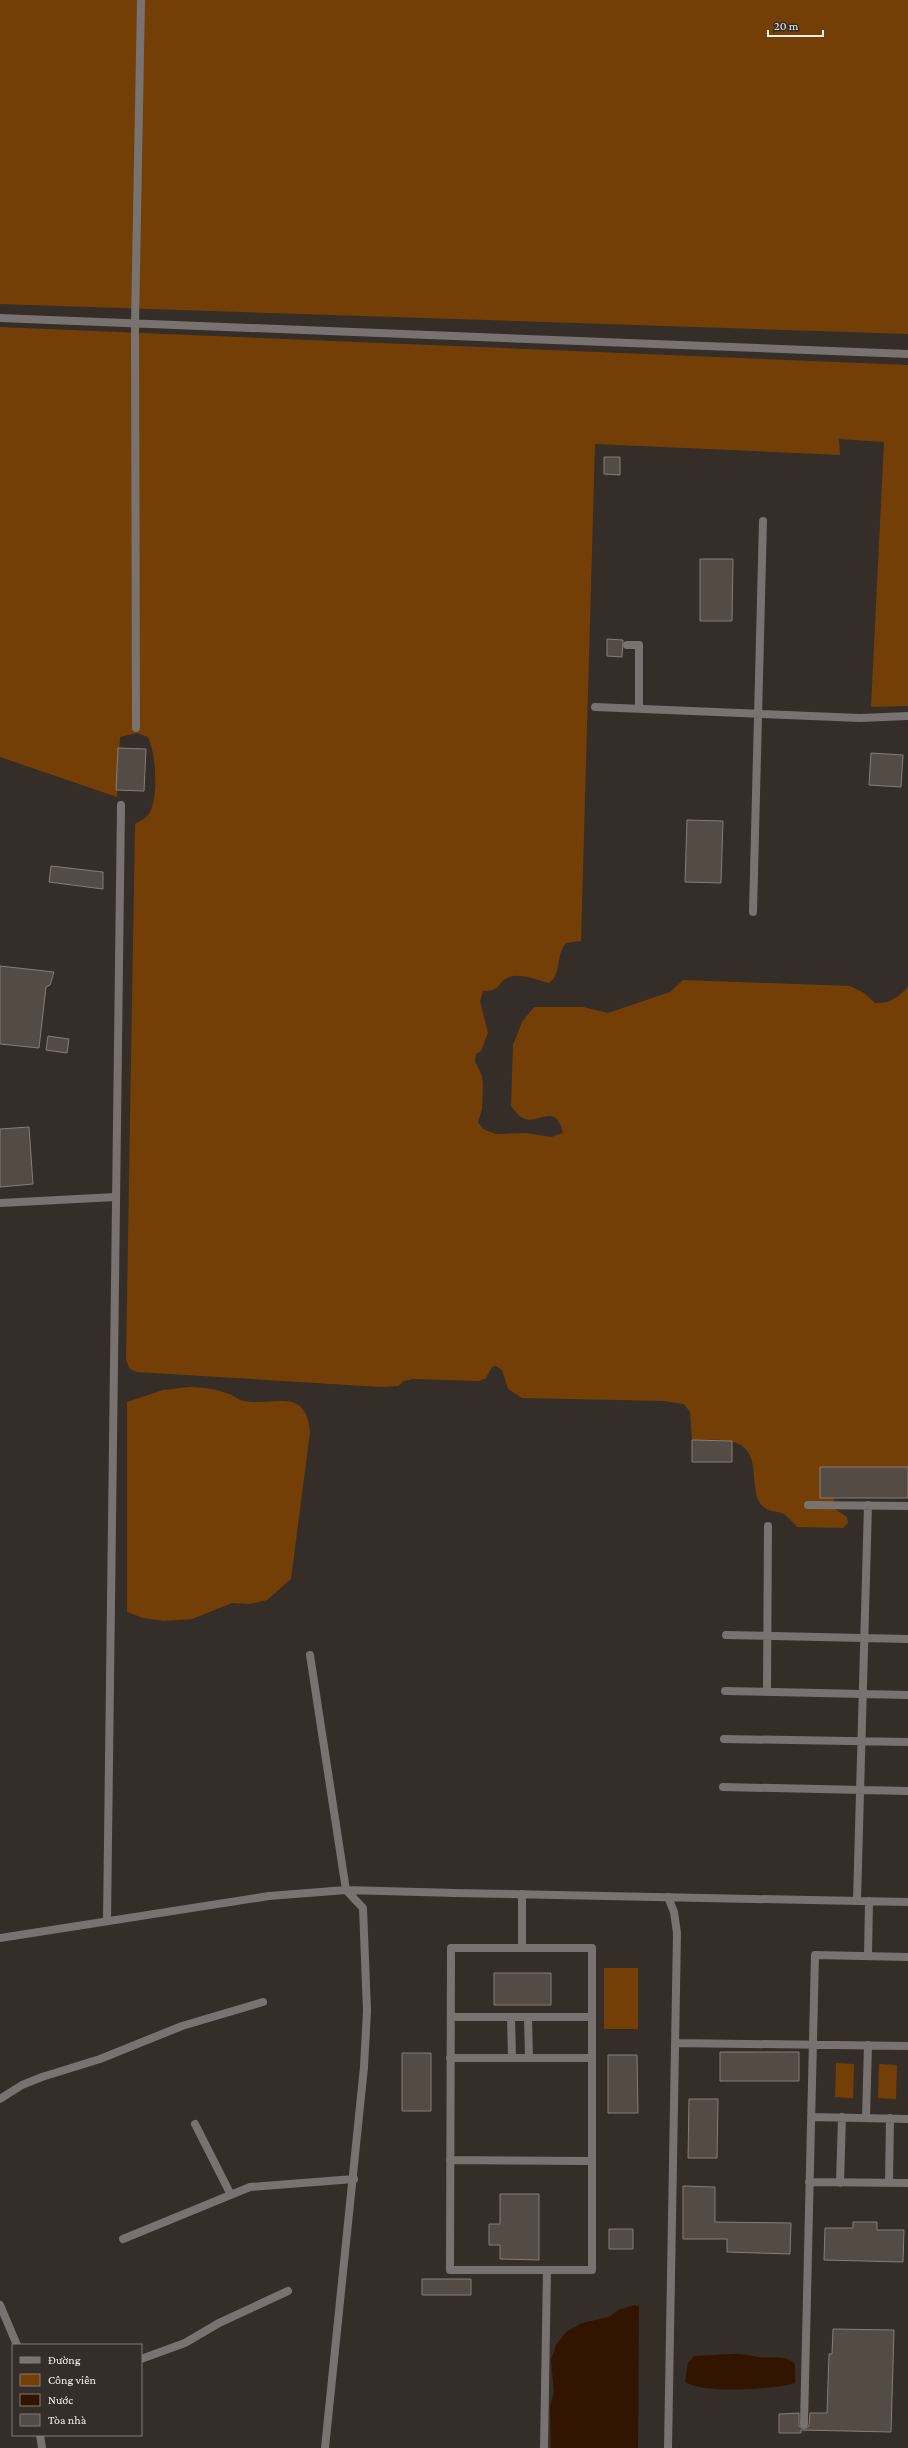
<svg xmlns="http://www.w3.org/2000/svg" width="908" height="2448" viewBox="0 0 908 2448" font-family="'Crimson Pro',serif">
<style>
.green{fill:#743f07}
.water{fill:#311500}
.building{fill:#544b45;stroke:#877d76}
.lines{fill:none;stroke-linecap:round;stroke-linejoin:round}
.service{stroke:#787370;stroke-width:8}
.minor{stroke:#787370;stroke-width:8}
</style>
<rect width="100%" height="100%" fill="#352d27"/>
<path class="green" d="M0 0H908V334L0 304Z
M0 327 908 365V706L871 707 884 442 839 439 840 455 595 444 581 941 566 943C555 955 562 975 549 983 537 980 521 973 509 977 496 983 502 991 483 991L480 1001 488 1033 481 1051 476 1054 475 1061 482 1076 483 1084 482 1109 478 1122 483 1129 496 1134 525 1133 551 1137 563 1133C556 1102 539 1124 525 1119 519 1117 515 1111 511 1106L513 1045 522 1022 534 1007H583L608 1013 670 992 683 980 850 986 864 993 875 1003C890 1004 898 997 908 987V1467H821L820 1498H834L835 1509 847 1517 848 1523 843 1528 797 1527C793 1523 788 1517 784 1514 774 1510 767 1513 760 1503 755 1496 755 1485 754 1476 753 1434 724 1440 692 1440L690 1412 684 1404 664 1401 522 1398 508 1389 502 1370 496 1366 492 1367 486 1378 479 1381 413 1379 404 1381 398 1386 381 1387 136 1372 129 1368 126 1359 135 824C141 821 148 817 151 810 158 792 156 754 148 737L137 733 120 737 117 797 0 757Z
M189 1387C203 1387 216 1389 229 1394 233 1395 236 1398 240 1400 270 1409 306 1383 310 1432L291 1579 267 1600 250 1604 232 1603 192 1619 164 1621 143 1618 127 1612V1402L163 1390Z
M604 1968H638V2029H604Z
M836 2063 854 2064 853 2098 835 2097Z
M879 2064 897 2065 896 2099 878 2098Z"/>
<path class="water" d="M634 2305 639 2306 638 2448H551L550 2406 554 2392 551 2360 556 2345 566 2332 582 2323 609 2317 618 2310Z
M732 2354C742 2353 749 2356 758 2357 771 2359 785 2354 795 2364V2383C778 2389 697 2395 685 2381L688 2363 694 2356Z"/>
<path class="building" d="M604 457H620V475L604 474Z
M700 559H733L732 621H700Z
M607 639 623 640 622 657 607 656Z
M118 748 146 749 144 791 116 790Z
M871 753 903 755 901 787 869 785Z
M687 820 723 821 721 883 685 882Z
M51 866 103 872V889L49 882Z
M0 966 54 972 50 985 46 987 39 1048 0 1044Z
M48 1036 69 1039 67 1053 46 1050Z
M29 1127 33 1184 0 1187V1129Z
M692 1440 732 1441V1462H692Z
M820 1467H908V1498H820Z
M494 1973H551V2005H494Z
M720 2052H799V2081H720Z
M402 2053H431V2111H402Z
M608 2055H637L638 2113H608Z
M689 2099H718L717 2158H688Z
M683 2186 715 2187V2222L791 2223 790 2254 727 2252V2239H683Z
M500 2194H539V2260L500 2259V2245H489V2224H500Z
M853 2222H877V2230H904L903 2262 824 2260 825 2228H853Z
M609 2229H633V2249H609Z
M422 2279H471V2295H422Z
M833 2329 894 2330 891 2432 801 2430V2433H779V2414L799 2413V2426L804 2429 809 2426 810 2413H827L829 2354H832Z"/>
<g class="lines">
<path class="service" d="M0 318 908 354
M627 645H639V709
M595 707 860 718 908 716
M136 728 135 324 141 0
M753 912 763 521
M0 1203 116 1197
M808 1505 908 1506
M726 1635 908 1639
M725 1691 908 1695
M767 1692 768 1526
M724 1739 908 1742
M723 1787 908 1791
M455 1893 908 1902
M522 1894V1948
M857 1901 868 1505
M107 1921 121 805
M451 1948H592V2270H450Z
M868 1956 869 1901
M451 2017H592
M511 2017 512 2058
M528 2017 529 2058
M675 2043 908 2046
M450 2058H592
M811 2117 908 2119
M866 2118 868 2045
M450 2160 592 2161
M809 2182 908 2183
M840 2183 842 2117
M889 2183 890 2118
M804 2424 815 1955 908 1957
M544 2448 547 2270
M668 2448 677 1933 674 1912 668 1897"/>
<path class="minor" d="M310 1655 346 1890 363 1908 367 2011 364 2067 325 2448
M0 1938 269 1896 346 1890 455 1893
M0 2099 22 2085 42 2077 100 2059 182 2026 263 2002
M195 2124 231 2195
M123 2239 250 2187 354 2179
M0 2305 17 2345
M141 2359 185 2343 219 2323 288 2291
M40 2435 42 2448"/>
</g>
<rect x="12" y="2344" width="130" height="92" fill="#352d27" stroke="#827b75"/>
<rect x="20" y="2357" width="20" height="6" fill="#787370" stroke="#827b75"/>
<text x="48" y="2364" font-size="12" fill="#f5efeb">Đường</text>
<rect x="20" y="2374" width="20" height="12" fill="#743f07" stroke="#827b75"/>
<text x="48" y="2384" font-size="12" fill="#f5efeb">Công viên</text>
<rect x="20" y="2394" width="20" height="12" fill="#311500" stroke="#827b75"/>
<text x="48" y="2404" font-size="12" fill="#f5efeb">Nước</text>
<rect x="20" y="2414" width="20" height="12" fill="#544b45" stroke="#827b75"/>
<text x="48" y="2424" font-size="12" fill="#f5efeb">Tòa nhà</text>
<path d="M768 30v6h55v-6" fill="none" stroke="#f5efeb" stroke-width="2"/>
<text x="774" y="30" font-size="12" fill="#f5efeb" stroke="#352d27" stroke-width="3" paint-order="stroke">20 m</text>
</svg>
